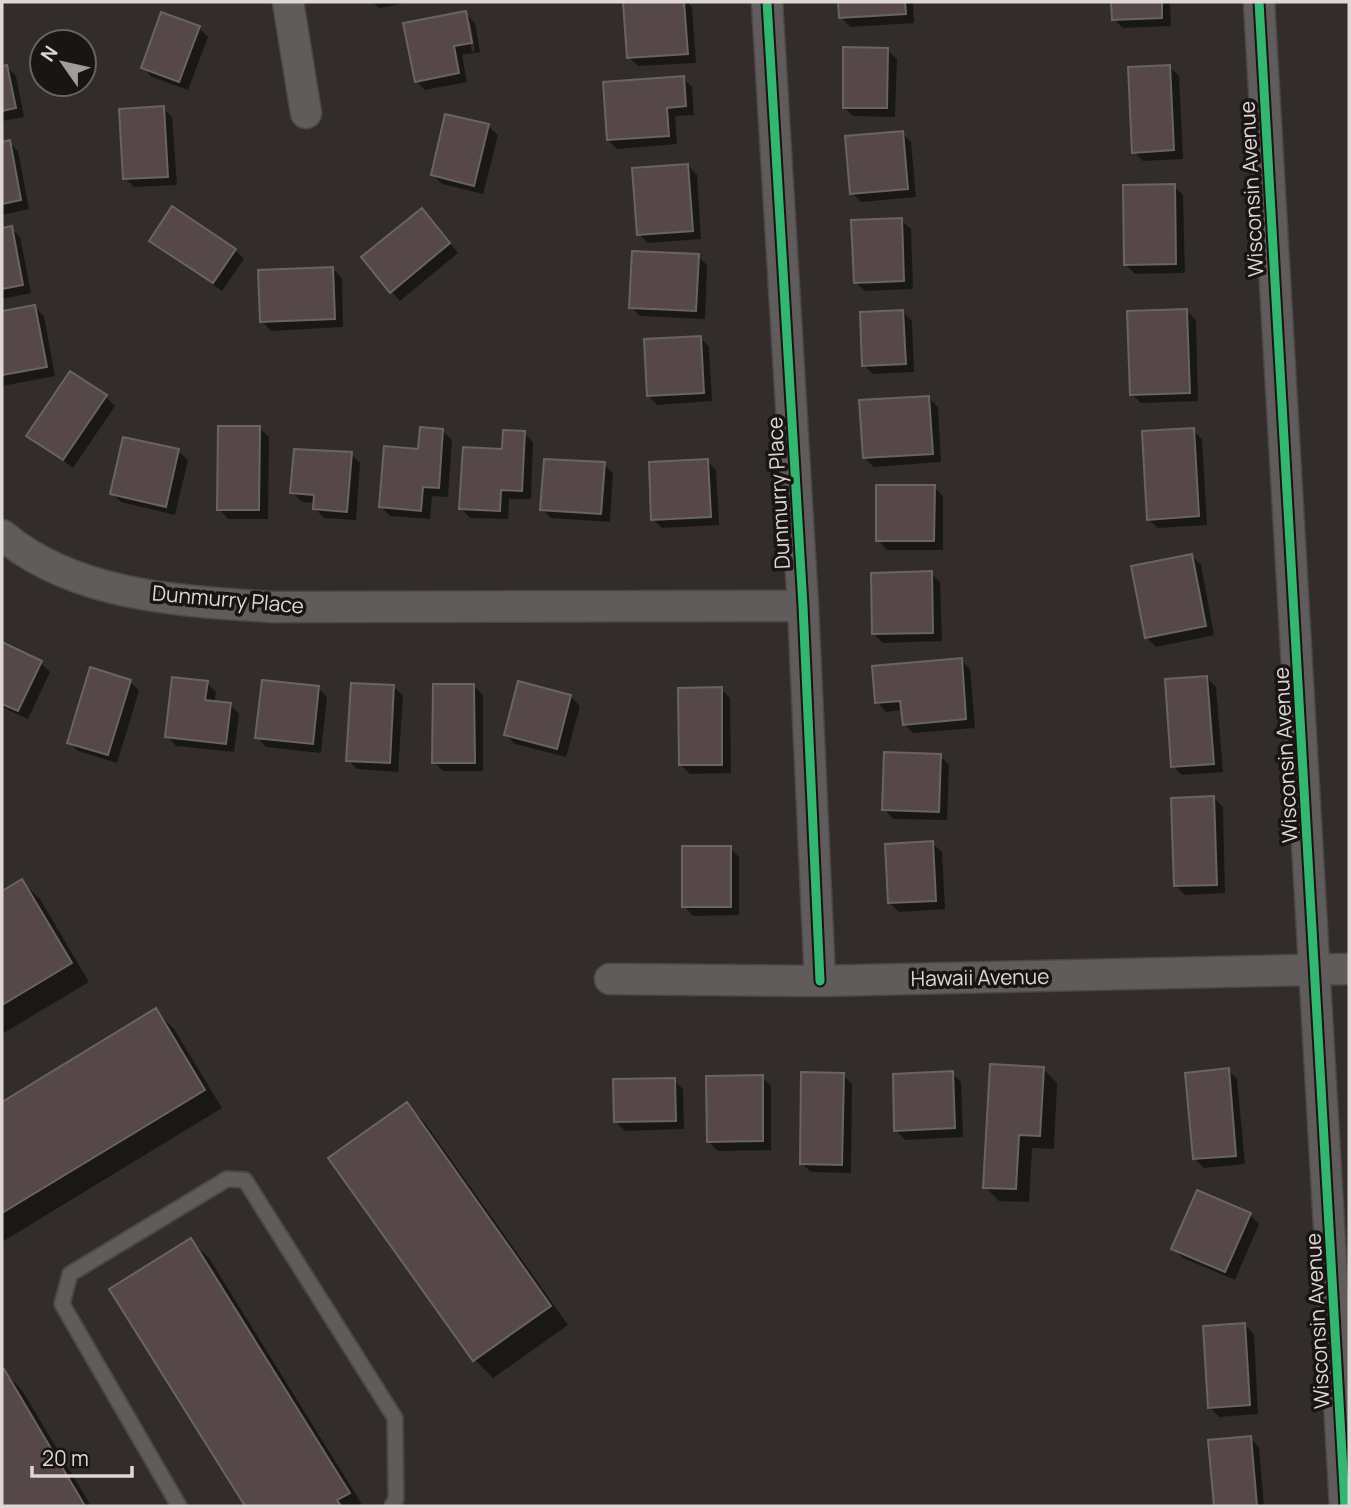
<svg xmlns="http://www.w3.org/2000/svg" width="1351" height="1508" viewBox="0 0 1351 1508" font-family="Manrope,sans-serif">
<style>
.shadow{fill:#0007;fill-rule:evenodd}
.building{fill:#56474a;stroke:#696464;stroke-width:2}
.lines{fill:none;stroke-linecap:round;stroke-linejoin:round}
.lane-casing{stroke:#4d4847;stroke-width:18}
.street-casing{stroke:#4d4847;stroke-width:33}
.lane{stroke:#615c5c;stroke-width:14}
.street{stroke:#615c5c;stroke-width:30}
.cycleway-casing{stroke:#191514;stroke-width:13}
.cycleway{stroke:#33b770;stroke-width:9}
.labels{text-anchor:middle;stroke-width:7;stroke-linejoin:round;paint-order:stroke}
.street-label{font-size:21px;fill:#ded7d6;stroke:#191514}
</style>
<rect width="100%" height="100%" fill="#322d2c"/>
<path class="shadow" d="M373 2H411L379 8Z
M625 2H687L692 7 696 63 638 66 629 57Z
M840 2H913L914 23 850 27 841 17Z
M1113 2H1170L1171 26 1123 28 1113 19Z
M465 13 475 23 480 52 462 55 467 82 425 90 416 81ZM466 21H470L475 51 472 52Z
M199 28 208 37 188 90 152 77 143 68Z
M887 50 897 59 895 117 853 116 844 107Z
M7 67 16 76 24 117 2 121V68Z
M1169 67 1179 76 1183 159 1143 161 1134 152Z
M683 78 692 87 694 115 675 116 677 144 617 149 608 140Z
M163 108 172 117 177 185 134 187 125 178Z
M488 126 498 135 483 194 442 184 433 175Z
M902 133 911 142 916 197 861 202 852 193Z
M9 142 18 151 29 209 2 215V144Z
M688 165 697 175 701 239 648 243 639 234Z
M1174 186 1183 195 1185 273 1135 274 1126 265Z
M431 219 458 253 400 301 391 291Z
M901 220 911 229 913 289 865 291 855 282Z
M11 228 20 237 31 293 2 299V230Z
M151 240 235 250 244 259 222 291Z
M698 256 707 265 705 319 640 316 631 307Z
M333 269 342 278 343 327 271 331 262 321Z
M35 307 44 316 55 376 2 386V313Z
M1187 311 1196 320 1198 401 1141 403 1132 394Z
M903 312 912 321 914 372 873 374 864 365Z
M700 337 709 347 712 401 657 405 648 395Z
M106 397 115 406 73 468 29 435Z
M929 398 938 407 941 462 874 467 865 458Z
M259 428 269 437 268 519H228L219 509Z
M1193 430 1202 439 1207 525 1158 528 1148 519Z
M443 431 452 440 448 497 432 496 430 519 390 516 381 507 420 451Z
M524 433 533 442 531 499H509L508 519 470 518 461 508 504 451Z
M178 451 188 460 175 515 121 502 112 493Z
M351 454 360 463 356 520 324 518 315 508V503L302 502 292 492Z
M707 461 716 470 719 525 662 528 653 519Z
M604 464 613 473 610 522 551 518 542 509Z
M934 487 943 496V550H887L878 540Z
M1192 556 1201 565 1214 635 1156 647 1146 637Z
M931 573 940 582 942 641 883 643 874 634Z
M2 644 41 663 50 672 28 719 2 707Z
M961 660 970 669 975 728 913 733 904 724 903 710 886 712 877 702Z
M1207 678 1216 687 1223 772 1182 775 1173 766Z
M130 681 139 691 117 763 78 751 69 742Z
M207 683 216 692 214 703 230 704 239 714 234 752 176 746 167 736Z
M474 686 483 695V771H443L434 762Z
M394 687 403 696 398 772 357 769 348 760Z
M318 688 327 697 321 753 266 747 257 737Z
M721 689 730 698 731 773 690 774 681 765Z
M571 697 580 706 566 757 515 744 506 735Z
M940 756 949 765 947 820 893 819 884 809Z
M1214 798 1223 807 1225 893 1185 895 1176 886Z
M932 843 942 852 945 909 899 912 890 903Z
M730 848 739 857V915L693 916 684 906Z
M21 881 40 899 89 982 2 1034V893Z
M156 1011 174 1029 222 1108 2 1242V1104Z
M1043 1069 1057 1083 1054 1149 1032 1148 1029 1202 999 1201 985 1187Z
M1228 1070 1237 1079 1245 1164 1204 1168 1195 1159Z
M952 1073 961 1082 963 1137 905 1140 896 1130Z
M843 1075 852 1084 851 1173 811 1172 801 1163Z
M762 1077 771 1086V1150L718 1151 709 1142Z
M674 1080 683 1089 684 1129 625 1131 615 1121Z
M406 1104 425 1123 568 1325 493 1378 475 1360 331 1158Z
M1250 1215 1259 1224 1235 1280 1183 1258 1174 1249Z
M190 1240 209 1258 363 1506H247L112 1289Z
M1245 1325 1254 1334 1258 1414 1219 1417 1210 1407Z
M4 1372 22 1390 91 1506H2Z
M1250 1438 1259 1447 1264 1506H1216L1210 1442Z"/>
<path class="building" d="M623 2H684L688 54 627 58Z
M838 2H905L906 14 839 18Z
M1111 2H1162V18L1112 20Z
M466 11 472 43 454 46 459 73 415 82 403 23Z
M161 12 200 26 179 82 141 68Z
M843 47 888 48 887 108H843Z
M7 65 16 108 2 111V66Z
M1170 65 1174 150 1132 153 1128 67Z
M684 76 686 106 667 108 669 136 607 140 603 82Z
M164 106 168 177 123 179 119 109Z
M445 114 489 124 474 186 431 175Z
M903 131 908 189 850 194 845 136Z
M10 140 21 200 2 204V142Z
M688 164 693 231 637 235 632 168Z
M1175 184 1176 264 1124 265 1123 185Z
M172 206 236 249 213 283 149 241Z
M422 208 450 243 390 293 361 257Z
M902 218 904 281 854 283 851 220Z
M12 226 23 285 2 289V228Z
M632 251 699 254 696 311 629 308Z
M333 267 335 319 260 322 258 270Z
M35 305 47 367 2 375V311Z
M1187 309 1190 393 1130 395 1127 311Z
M903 310 906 364 862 366 860 312Z
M701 336 704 393 647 396 644 339Z
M70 371 107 395 63 460 26 436Z
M929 396 933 454 863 458 859 400Z
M218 426H260L259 510H217Z
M420 427 443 429 439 488 423 487 421 511 379 507 384 446 418 449Z
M1194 428 1199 516 1147 520 1142 431Z
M503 430 525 431 522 491 501 490 500 511 459 509 463 447 502 449Z
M123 437 179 449 166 507 110 494Z
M294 449 352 452 347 512 313 509 314 495 290 493Z
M544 459 605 462 601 514 540 510Z
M708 459 711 517 651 520 649 462Z
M876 485H935L934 541H876Z
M1192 554 1206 626 1145 638 1131 566Z
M932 571 933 633 872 634 871 573Z
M2 642 42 661 18 711 2 704Z
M962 658 966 719 903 725 900 701 875 703 872 666Z
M90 667 131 680 108 755 67 743Z
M1207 676 1214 764 1171 767 1165 679Z
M172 677 208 681 205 700 231 703 226 744 165 737Z
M262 680 319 686 313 744 255 738Z
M518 681 571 695 557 749 504 735Z
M351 683 394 685 390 763 346 761Z
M433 684H474L475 763H432Z
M722 687V765H679L678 688Z
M884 752 941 754 939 812 882 810Z
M1214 796 1217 885 1174 886 1171 798Z
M933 841 936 901 888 903 885 844Z
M682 846H731V907H682Z
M22 879 72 963 2 1005V891Z
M156 1008 205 1090 2 1213V1102Z
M990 1064 1044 1067 1040 1136 1019 1135 1016 1189 983 1188Z
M1229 1068 1236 1156 1193 1159 1185 1073Z
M953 1071 955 1128 894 1131 893 1074Z
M801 1072 844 1073 842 1165 800 1164Z
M763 1075V1141L707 1142 706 1076Z
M675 1078 676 1121 614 1122 613 1079Z
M407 1102 551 1306 473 1361 328 1158Z
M1197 1190 1251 1213 1225 1272 1171 1249Z
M191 1238 350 1493 337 1500 341 1506H245L109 1289Z
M1245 1323 1250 1405 1208 1408 1203 1326Z
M4 1369 85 1506H2V1371Z
M1251 1436 1257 1506H1214L1208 1440Z"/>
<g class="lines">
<g class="lane-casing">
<path id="lane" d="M179 1506 62 1304 70 1274 227 1179 245 1180 395 1418 396 1499 392 1506"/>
</g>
<g class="street-casing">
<path id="street" d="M288 2 306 113
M767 2 803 606 820 981
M1259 2 1345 1506
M2 535C76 597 181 601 273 607L803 606
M610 979 820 981 1349 969"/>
</g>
<use href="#lane" class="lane"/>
<use href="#street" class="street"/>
<g class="cycleway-casing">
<path id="cycleway" d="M767 2 803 606 820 981
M1259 2 1345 1506"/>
</g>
<use href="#cycleway" class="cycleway"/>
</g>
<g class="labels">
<g class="street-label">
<text transform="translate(1252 189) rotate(-93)" y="7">Wisconsin Avenue</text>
<text transform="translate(779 493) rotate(-93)" y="7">Dunmurry Place</text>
<text transform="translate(228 600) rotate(5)" y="7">Dunmurry Place</text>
<text transform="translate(1286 755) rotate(-93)" y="7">Wisconsin Avenue</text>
<text transform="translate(980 978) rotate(-1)" y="7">Hawaii Avenue</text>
<text transform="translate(1318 1321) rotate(-93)" y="7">Wisconsin Avenue</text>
</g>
</g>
<rect width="1351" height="1508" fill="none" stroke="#ded7d6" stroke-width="7"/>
<g transform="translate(63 63) rotate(304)"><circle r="33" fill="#191514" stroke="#686362" stroke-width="2"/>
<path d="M0-5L12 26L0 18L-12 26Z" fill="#a29c9a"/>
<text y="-10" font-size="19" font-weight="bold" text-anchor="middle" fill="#ded7d6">N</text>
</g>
<path d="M32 1466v10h100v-10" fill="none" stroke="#ded7d6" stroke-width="3.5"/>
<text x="42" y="1466" font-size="21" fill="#ded7d6" stroke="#191514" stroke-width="5" paint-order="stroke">20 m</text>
</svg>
